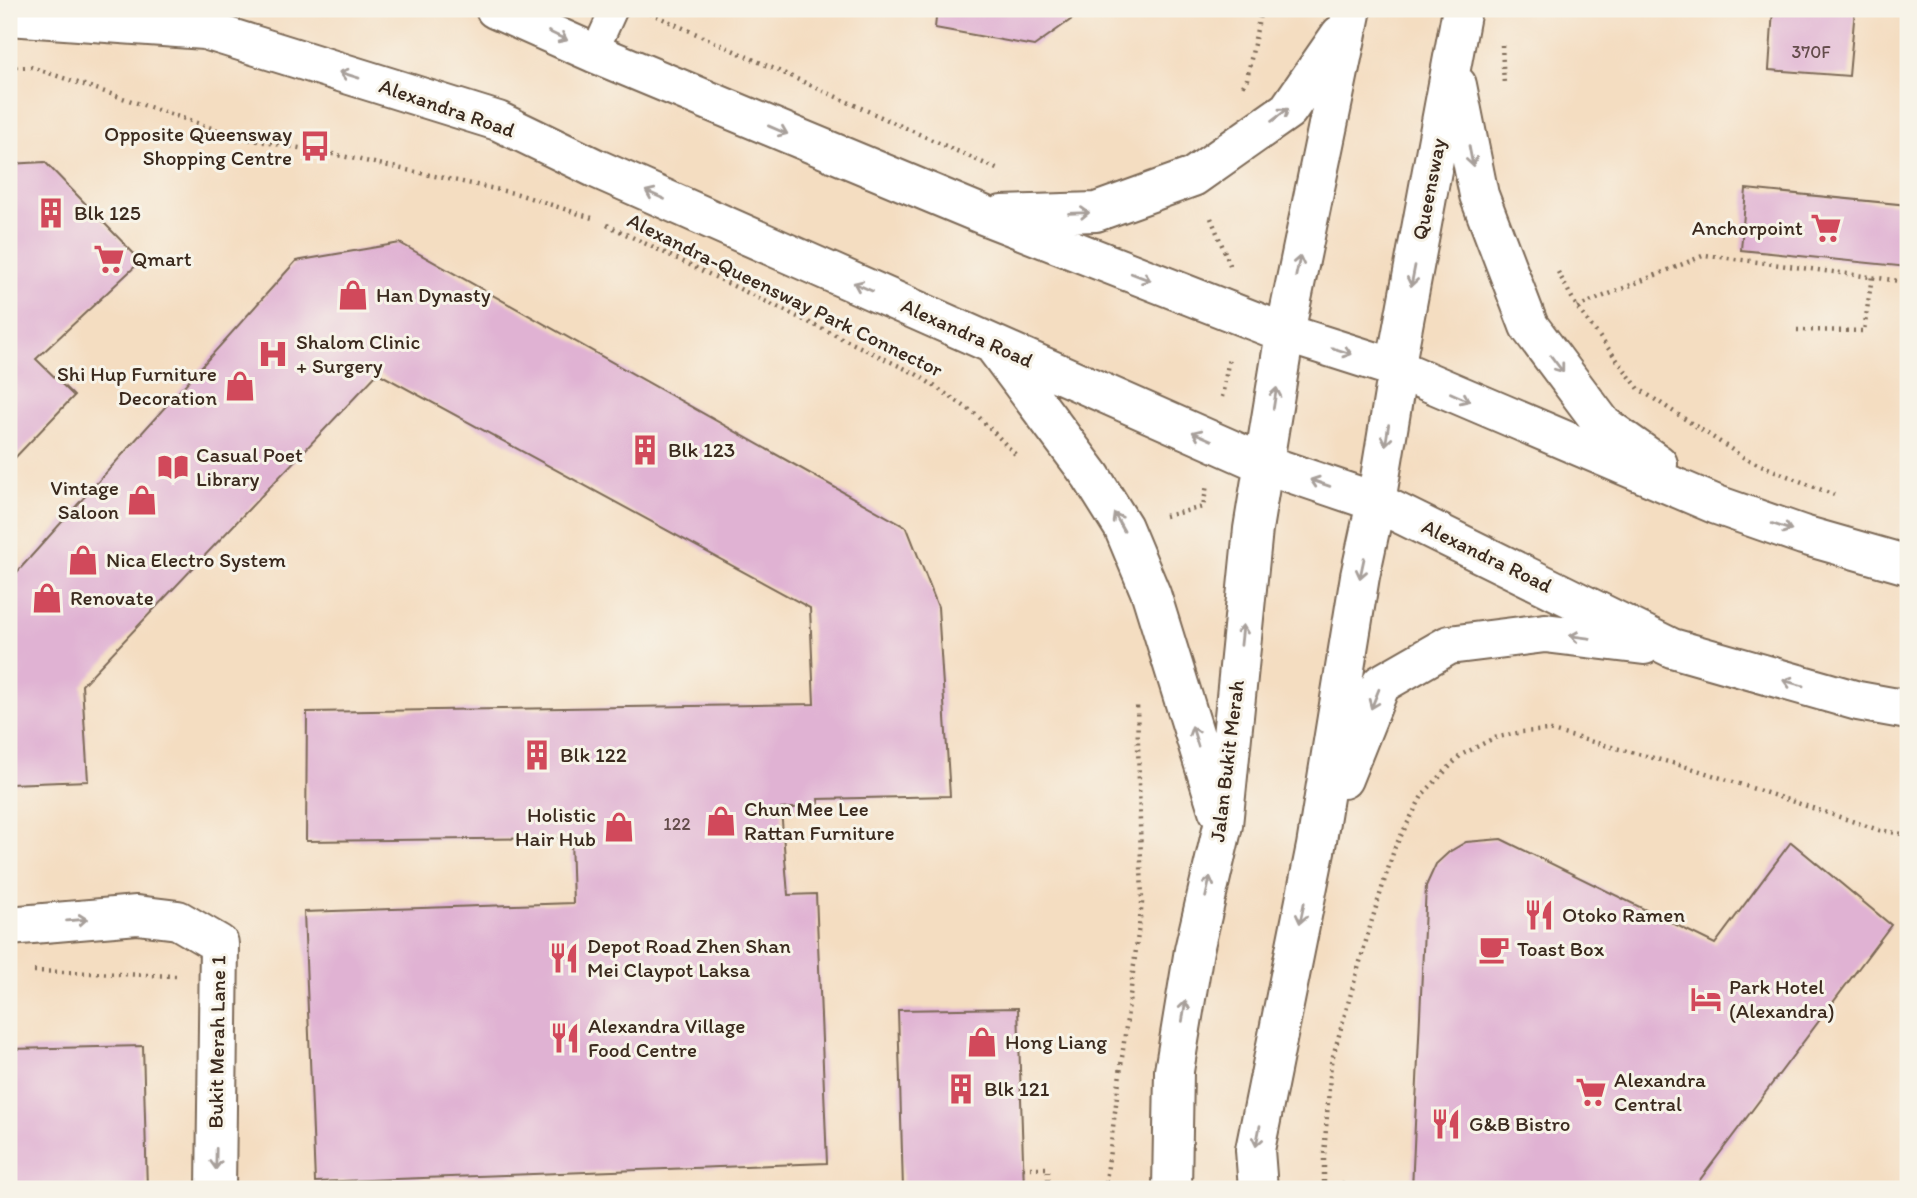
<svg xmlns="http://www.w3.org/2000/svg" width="1917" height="1198" viewBox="0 0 1917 1198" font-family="Itim,sans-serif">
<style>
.building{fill:#e0b2d3}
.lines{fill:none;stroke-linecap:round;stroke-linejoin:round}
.service-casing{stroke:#7c6957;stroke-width:30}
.minor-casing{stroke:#7c6957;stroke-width:42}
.primary-casing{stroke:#7c6957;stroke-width:42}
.path{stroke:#7c6957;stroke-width:4.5;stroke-dasharray:2 5;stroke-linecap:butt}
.service{stroke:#fff;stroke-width:26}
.minor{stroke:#fff;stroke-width:38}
.primary{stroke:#fff;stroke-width:38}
.oneway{stroke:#a79f9a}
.labels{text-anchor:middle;stroke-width:6;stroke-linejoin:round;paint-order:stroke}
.number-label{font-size:18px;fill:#644c4b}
.street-label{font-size:21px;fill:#3b2a1e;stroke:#f7f3e8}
.poi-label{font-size:21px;fill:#3b2a1e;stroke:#f7f3e8;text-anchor:start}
</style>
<rect width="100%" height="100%" fill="#f7f3e8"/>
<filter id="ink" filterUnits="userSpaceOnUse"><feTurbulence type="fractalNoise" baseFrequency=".0143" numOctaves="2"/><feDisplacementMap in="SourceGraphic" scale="14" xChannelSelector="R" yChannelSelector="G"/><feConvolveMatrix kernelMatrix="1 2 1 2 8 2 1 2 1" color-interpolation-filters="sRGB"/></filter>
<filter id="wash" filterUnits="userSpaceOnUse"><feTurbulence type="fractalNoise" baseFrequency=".00686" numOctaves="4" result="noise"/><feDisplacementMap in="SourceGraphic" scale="28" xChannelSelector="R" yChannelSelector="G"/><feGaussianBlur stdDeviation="1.57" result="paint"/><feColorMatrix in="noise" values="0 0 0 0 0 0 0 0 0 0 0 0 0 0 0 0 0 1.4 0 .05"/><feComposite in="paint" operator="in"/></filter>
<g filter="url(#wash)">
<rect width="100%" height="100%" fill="#f4ddc1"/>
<g id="blocks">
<path class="building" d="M937 9H1086L1034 46 935 28Z
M1773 9H1855L1849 76 1769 70Z
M45 162 141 261 36 359 74 396 9 464V164Z
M1746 189 1908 205V267L1741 250Z
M400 243 907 528 938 607 950 796 818 799 819 806 781 809 788 895 816 894 827 1163 315 1182 304 912 573 903 571 838 306 841 307 712 814 704 810 608 378 373 82 685 88 781 9 784V581L296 261Z
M1501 839 1715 944 1791 842 1891 925 1693 1189H1412L1426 886 1436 864 1449 852 1466 842Z
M1018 1008 1024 1189H903L898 1010Z
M143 1046 147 1189H9V1049Z"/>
</g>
</g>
<g filter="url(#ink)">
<use href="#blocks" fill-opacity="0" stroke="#7c6957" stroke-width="2"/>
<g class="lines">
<g class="service-casing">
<path id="service" d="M594 53 614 9"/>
</g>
<g class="minor-casing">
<path id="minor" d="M9 926 137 915 178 920 219 944 216 1189"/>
</g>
<g class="primary-casing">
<path id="primary" d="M495 9 594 53 986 216 1285 333 1398 369 1717 505 1803 535 1908 565
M9 16 205 30 498 121 595 168 1264 464 1376 502 1672 648 1858 701 1908 710
M1457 85 1479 195 1529 326 1603 425 1658 464
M1002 215 1096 212 1193 177 1288 110 1340 35
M994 346 1091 476 1123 527 1151 594 1218 810
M1343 779 1381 684 1449 645 1545 633 1644 645
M1172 1189 1174 1071 1194 950 1223 825 1253 529 1285 333 1352 9
M1258 1189 1255 1150 1316 846 1360 576 1376 502 1398 369V353L1462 9"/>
</g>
<path class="path" d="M650 13 999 170
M1502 45 1504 85
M9 68 31 67 241 138 328 153 518 194 592 218
M1243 86 1247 79 1261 9
M1211 218 1230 265
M607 225 916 374 976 414 1017 456
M1558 272 1577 307 1639 389 1746 459 1834 495
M1577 307 1705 255 1908 282
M1797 330 1864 331 1872 276
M1222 397 1229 358
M1165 516 1203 507 1207 485
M34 971 176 976
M1023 1168H1048V1189
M1105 1189 1142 903 1137 704
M1324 1189V1155L1331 1063 1372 920 1395 847 1423 794 1461 755 1494 738 1522 732 1548 730 1691 768 1879 830 1908 835
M1332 1189V1185L1342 1184V1189"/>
<use href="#service" class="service"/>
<use href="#minor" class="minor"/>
<use href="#primary" class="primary"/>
</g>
<defs><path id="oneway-shaft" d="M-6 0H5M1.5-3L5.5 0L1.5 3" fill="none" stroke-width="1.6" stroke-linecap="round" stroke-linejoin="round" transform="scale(1.75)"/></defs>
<g class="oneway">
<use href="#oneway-shaft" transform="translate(558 36) rotate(25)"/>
<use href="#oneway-shaft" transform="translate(349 75) rotate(-163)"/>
<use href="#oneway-shaft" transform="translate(1280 115) rotate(-37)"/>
<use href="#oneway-shaft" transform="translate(778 130) rotate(23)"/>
<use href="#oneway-shaft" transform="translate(1471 156) rotate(79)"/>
<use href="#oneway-shaft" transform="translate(655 195) rotate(-156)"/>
<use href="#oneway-shaft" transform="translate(1079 213) rotate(-2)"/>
<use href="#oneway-shaft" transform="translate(1298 266) rotate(-78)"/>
<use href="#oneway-shaft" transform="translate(1413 276) rotate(101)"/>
<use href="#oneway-shaft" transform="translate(1141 277) rotate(21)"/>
<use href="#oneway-shaft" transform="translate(863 287) rotate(-156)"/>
<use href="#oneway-shaft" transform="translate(1342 351) rotate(18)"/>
<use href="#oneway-shaft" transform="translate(1557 364) rotate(53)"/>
<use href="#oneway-shaft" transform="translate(1460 397) rotate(24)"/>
<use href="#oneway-shaft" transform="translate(1275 398) rotate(-81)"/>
<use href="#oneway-shaft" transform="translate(1387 435) rotate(99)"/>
<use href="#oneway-shaft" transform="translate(1202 436) rotate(-156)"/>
<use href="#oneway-shaft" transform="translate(1320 483) rotate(-161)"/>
<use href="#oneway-shaft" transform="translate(1119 522) rotate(-119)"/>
<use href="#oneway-shaft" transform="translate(1782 527) rotate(19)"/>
<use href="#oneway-shaft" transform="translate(1362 568) rotate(102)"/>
<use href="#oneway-shaft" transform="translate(1242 635) rotate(-84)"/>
<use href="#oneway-shaft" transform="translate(1580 637) rotate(-173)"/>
<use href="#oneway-shaft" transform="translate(1793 683) rotate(-164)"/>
<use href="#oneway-shaft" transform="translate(1375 699) rotate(112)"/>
<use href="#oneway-shaft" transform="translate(1195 736) rotate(-107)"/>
<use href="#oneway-shaft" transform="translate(1208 887) rotate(-77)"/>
<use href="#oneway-shaft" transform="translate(1302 913) rotate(102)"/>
<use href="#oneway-shaft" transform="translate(77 920) rotate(-5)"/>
<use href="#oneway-shaft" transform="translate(1184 1011) rotate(-81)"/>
<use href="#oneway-shaft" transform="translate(1258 1136) rotate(101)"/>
<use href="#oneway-shaft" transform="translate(216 1159) rotate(91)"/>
</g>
</g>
<defs>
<g id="bus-bare" transform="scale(2.415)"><path d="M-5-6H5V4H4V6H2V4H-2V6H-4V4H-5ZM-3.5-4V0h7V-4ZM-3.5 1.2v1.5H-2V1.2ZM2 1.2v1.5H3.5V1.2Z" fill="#d1495b" stroke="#f7f3e8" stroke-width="2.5" paint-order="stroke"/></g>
<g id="building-bare" transform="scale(2.415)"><path d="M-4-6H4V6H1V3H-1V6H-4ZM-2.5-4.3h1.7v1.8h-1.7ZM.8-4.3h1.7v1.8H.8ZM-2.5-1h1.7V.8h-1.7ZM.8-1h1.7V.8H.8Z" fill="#d1495b" stroke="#f7f3e8" stroke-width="2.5" paint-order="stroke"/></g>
<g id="supermarket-bare" transform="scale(2.415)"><path d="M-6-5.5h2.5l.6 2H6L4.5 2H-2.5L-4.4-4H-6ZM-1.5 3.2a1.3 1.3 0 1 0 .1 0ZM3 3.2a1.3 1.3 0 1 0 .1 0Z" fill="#d1495b" stroke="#f7f3e8" stroke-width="2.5" paint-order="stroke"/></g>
<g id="shop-bare" transform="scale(2.415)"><path d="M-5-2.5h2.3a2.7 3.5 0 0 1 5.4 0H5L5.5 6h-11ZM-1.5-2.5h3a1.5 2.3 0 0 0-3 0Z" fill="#d1495b" stroke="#f7f3e8" stroke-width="2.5" paint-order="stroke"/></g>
<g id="hospital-bare" transform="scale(2.415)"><path d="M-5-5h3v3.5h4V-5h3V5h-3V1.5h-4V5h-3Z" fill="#d1495b" stroke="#f7f3e8" stroke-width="2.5" paint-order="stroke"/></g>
<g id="library-bare" transform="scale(2.415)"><path d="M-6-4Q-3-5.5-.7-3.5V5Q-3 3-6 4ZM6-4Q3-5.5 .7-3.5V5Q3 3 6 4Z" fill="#d1495b" stroke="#f7f3e8" stroke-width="2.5" paint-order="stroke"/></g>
<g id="restaurant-bare" transform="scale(2.415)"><path d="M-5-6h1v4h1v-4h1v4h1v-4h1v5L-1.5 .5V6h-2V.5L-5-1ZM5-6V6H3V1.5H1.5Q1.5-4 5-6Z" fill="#d1495b" stroke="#f7f3e8" stroke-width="2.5" paint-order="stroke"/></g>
<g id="cafe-bare" transform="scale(2.415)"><path d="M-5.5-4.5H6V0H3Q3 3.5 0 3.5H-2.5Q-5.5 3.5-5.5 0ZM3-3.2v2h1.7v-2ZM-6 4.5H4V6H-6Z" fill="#d1495b" stroke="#f7f3e8" stroke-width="2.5" paint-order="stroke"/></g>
<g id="hotel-bare" transform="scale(2.415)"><path d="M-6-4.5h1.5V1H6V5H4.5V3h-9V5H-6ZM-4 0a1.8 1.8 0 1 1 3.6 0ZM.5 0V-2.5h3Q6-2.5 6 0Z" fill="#d1495b" stroke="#f7f3e8" stroke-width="2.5" paint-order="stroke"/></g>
</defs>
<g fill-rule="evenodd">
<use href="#bus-bare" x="315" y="146"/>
<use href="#building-bare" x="51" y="213"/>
<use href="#supermarket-bare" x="1826" y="228"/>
<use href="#supermarket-bare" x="109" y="259"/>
<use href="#shop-bare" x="353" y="295"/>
<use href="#hospital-bare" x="273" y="354"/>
<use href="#shop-bare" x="240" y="386"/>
<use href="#building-bare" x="645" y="450"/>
<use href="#library-bare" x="173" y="467"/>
<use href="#shop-bare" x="142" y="500"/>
<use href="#shop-bare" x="83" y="560"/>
<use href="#shop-bare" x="47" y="598"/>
<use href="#building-bare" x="537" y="755"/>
<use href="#shop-bare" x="721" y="821"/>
<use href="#shop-bare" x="619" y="827"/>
<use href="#restaurant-bare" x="1539" y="915"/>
<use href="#cafe-bare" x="1494" y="949"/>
<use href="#restaurant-bare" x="564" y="958"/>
<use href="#hotel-bare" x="1706" y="999"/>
<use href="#restaurant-bare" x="565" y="1038"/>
<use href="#shop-bare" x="982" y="1042"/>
<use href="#building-bare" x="961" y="1089"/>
<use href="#supermarket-bare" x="1591" y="1092"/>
<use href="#restaurant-bare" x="1446" y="1124"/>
</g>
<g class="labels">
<g class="number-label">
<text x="1811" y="58">370F</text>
<text x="677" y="830">122</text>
</g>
<g class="street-label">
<text transform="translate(447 108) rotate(19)" y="7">Alexandra Road</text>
<text transform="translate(1429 189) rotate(-79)" y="7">Queensway</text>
<text transform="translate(785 295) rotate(26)" y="7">Alexandra-Queensway Park Connector</text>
<text transform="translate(967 333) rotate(24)" y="7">Alexandra Road</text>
<text transform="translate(1487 556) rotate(26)" y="7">Alexandra Road</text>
<text transform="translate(1227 761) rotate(-83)" y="7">Jalan Bukit Merah</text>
<text transform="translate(217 1042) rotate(-89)" y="7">Bukit Merah Lane 1</text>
</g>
<g class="poi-label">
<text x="292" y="141" text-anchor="end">Opposite Queensway<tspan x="292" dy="24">Shopping Centre</tspan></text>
<text x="74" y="220">Blk 125</text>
<text x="1803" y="235" text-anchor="end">Anchorpoint</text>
<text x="132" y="266">Qmart</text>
<text x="376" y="302">Han Dynasty</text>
<text x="296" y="349">Shalom Clinic<tspan x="296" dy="24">+ Surgery</tspan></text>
<text x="217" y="381" text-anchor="end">Shi Hup Furniture<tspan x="217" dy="24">Decoration</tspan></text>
<text x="668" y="457">Blk 123</text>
<text x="196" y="462">Casual Poet<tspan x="196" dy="24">Library</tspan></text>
<text x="119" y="495" text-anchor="end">Vintage<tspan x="119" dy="24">Saloon</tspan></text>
<text x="106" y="567">Nica Electro System</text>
<text x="70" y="605">Renovate</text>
<text x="560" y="762">Blk 122</text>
<text x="744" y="816">Chun Mee Lee<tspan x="744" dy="24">Rattan Furniture</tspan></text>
<text x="596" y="822" text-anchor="end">Holistic<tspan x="596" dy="24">Hair Hub</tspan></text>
<text x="1562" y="922">Otoko Ramen</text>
<text x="587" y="953">Depot Road Zhen Shan<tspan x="587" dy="24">Mei Claypot Laksa</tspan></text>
<text x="1517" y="956">Toast Box</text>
<text x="1729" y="994">Park Hotel<tspan x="1729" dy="24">(Alexandra)</tspan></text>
<text x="588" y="1033">Alexandra Village<tspan x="588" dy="24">Food Centre</tspan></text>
<text x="1005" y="1049">Hong Liang</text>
<text x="1614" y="1087">Alexandra<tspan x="1614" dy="24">Central</tspan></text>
<text x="984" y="1096">Blk 121</text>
<text x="1469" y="1131">G&amp;B Bistro</text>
</g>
</g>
<rect width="1917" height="1198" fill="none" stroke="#f7f3e8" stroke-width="35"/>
</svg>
